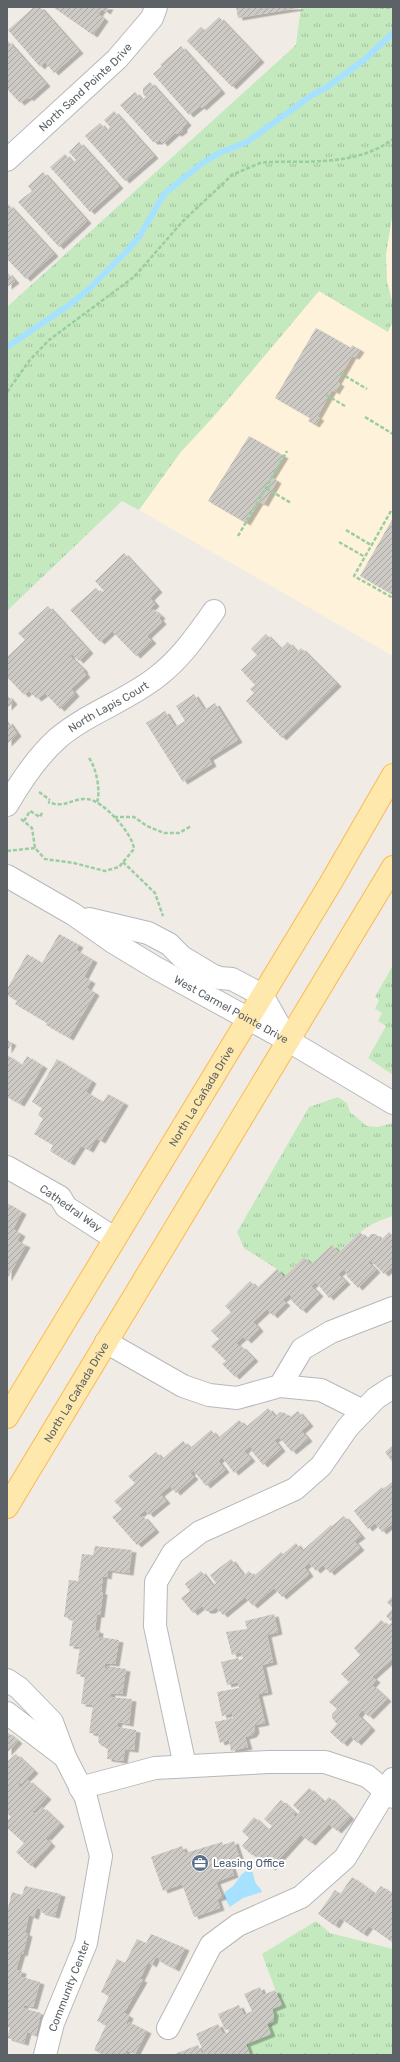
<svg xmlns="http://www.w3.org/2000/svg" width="400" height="2062" viewBox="0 0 400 2062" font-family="Rubik,sans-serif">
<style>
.commercial{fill:#fff2db}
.grass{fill:url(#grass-tufts)}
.water{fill:#a6e2ff}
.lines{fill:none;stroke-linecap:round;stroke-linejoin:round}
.stream{stroke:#a6e2ff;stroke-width:6}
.building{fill:url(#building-hatch);filter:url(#shadow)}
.minor-casing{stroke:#b5b8bc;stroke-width:24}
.major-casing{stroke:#fbb952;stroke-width:24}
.path{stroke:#9acda2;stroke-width:2.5;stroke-dasharray:4 2;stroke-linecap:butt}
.minor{stroke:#fff;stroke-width:22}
.major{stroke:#ffe8ab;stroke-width:22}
.labels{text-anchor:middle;stroke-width:4;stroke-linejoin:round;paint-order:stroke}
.street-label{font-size:11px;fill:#5c6266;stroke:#fff}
.service-label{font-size:11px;fill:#4e5e75;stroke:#fff;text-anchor:start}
</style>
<defs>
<pattern id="grass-tufts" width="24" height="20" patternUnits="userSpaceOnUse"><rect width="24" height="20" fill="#c4e9bf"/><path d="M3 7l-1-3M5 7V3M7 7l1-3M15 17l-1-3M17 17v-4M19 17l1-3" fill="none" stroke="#a2c09f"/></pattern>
<pattern id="building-hatch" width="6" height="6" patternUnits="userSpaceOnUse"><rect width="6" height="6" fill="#cdc9c4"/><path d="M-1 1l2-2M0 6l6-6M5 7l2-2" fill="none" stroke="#aaa7a3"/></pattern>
<filter id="shadow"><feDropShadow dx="4.5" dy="2.5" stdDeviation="0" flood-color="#0004"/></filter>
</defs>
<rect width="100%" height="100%" fill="#f0ece5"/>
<path class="commercial" d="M393 210V305L387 281 386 255Z
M319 291 388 331 393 321V656L139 510 180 453 215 415Z"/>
<path class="grass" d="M301 7H393V210L386 255 387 281 393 305V321L388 332 319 291 215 415 180 453 139 510 122 501 7 611V307L296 45Z
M393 965V1075L368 1058 386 1026 378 1021 382 1013 375 1009 379 1000 375 997Z
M338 1097 347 1103 350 1112 367 1126 377 1127 393 1123V1216C367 1224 358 1233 339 1252L332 1245 311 1264 304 1257 284 1277 277 1269 244 1248 237 1232 309 1107Z
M316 1921 330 1933 393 1949V2055H250L246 2044 271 2034 267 2024 273 2021 274 2015 272 2009 281 2005 262 1954Z"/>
<path class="water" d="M250 1868C254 1872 253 1876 255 1881 256 1886 261 1887 262 1892L243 1898 230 1907 224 1897 225 1892 233 1886 242 1874Z"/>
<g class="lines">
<path class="stream" d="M7 347 72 303 90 288 125 253 139 237 164 194 201 164 219 153 247 142 312 95 327 87 364 60 393 33"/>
</g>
<path class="building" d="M34 7H40L79 51 54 73 45 62 40 67 8 30Z
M53 7H109L106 12 102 9 98 14 104 19 93 35Z
M236 7H299V8L238 18Z
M219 17 260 60 232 87 187 41 201 27 205 30Z
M7 40 46 84 29 99 28 97 20 103 7 89Z
M181 46 221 91 202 108 200 106 189 115 153 74 162 66 160 65Z
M150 82 187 123 183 127V130L178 134 175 133 163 144 160 140 158 142H153L120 105 135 92 142 100 146 97 143 94V88Z
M114 111 154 156 125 181 85 136 100 123 107 131 110 127 104 120Z
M79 142 119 186 90 212 50 167 65 154 73 163 76 160 69 152Z
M43 172 87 221 59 247 18 202 32 191 28 186Z
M8 204 54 254 26 279 7 259Z
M7 272 15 281 7 287Z
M316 328 351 348 352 345 360 350 355 357 352 356 337 382 340 384 335 392 332 390 317 417 320 418 315 425 308 421 310 418 275 398Z
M249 436 284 456 271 477 277 481 264 504 259 502 246 523 208 501Z
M393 518V595L360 576Z
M124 553 158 590 150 598 155 604 150 609 151 610 153 609 161 616 159 618 162 622 147 636 152 641 136 656 112 631 100 642 70 610 96 588 101 593 104 591 95 581Z
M48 606 89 651 79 661 72 654 70 656 84 670 83 671 86 675 71 689 75 694 60 709 45 693 37 699 29 691 24 695 7 677V657L25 640 18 633Z
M266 634 281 649 288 642 297 652 301 648 337 684 282 738 246 701 254 693 250 689 255 685 241 670 257 655 251 649Z
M194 694 204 710 215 703 238 740 209 758 212 764 183 782 146 723 165 711 175 727 185 721 176 706Z
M7 695 13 702 7 708Z
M8 721 17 734 7 744V722Z
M59 934 79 945 76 950 93 960 84 977 91 981 87 988 95 993 69 1038 46 1025 47 1023 15 1004 17 1001 7 995V989L27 954 42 963Z
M7 1040 12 1043 7 1051Z
M7 1055 22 1065 27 1056 43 1066 20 1104 7 1097Z
M57 1059 92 1081 86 1092 103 1102 108 1094 124 1103 101 1141 96 1138 89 1150 81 1146 70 1163 50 1151 53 1145 34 1134 43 1119 38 1115 42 1108 32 1102Z
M7 1203 22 1212 13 1229 21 1234 17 1241 26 1245 7 1279Z
M360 1232 367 1239 371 1234H376L381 1240 389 1232 393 1236V1266L384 1274 370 1260 368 1262 376 1270 358 1288 346 1275 347 1273 344 1269 338 1274 346 1282 329 1298 316 1282 311 1286 319 1294 302 1311 290 1299 292 1297 289 1294 282 1300 286 1303 273 1316 267 1309 253 1322 259 1329 247 1341 243 1337 236 1343 240 1347 241 1346 254 1359 235 1377 222 1364 226 1361 211 1346 219 1339 211 1331 231 1312 225 1306 250 1281 257 1288 277 1269 284 1277 304 1257 311 1264 332 1245 339 1252Z
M268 1408 275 1417 280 1412 285 1413 289 1418 298 1411 309 1424 301 1431 308 1439 292 1452 279 1437 274 1440 281 1449 263 1465 251 1450 253 1449 250 1446 244 1451 251 1459 234 1473 222 1457 218 1461 225 1470 206 1486 194 1471 195 1469 190 1473 194 1477 176 1493 170 1486 160 1494 166 1501 149 1515 145 1510 139 1515 141 1518 143 1516 155 1530 137 1545 112 1517 122 1509 114 1501 135 1483 128 1476 156 1452 162 1459 183 1441 190 1448 211 1430 218 1438 239 1420 246 1427Z
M393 1445V1463L385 1452Z
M393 1481V1523L382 1532 375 1523 368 1529 354 1511 382 1487 383 1489Z
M344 1516 361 1536 354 1541 360 1548 330 1573 323 1565 316 1571 309 1563 304 1567 309 1574 282 1597 274 1588 253 1606 245 1597 223 1615 216 1607 211 1611H206L202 1606 193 1613 181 1598 190 1591 185 1584 201 1571 213 1586 216 1583 210 1575 231 1559 243 1575 242 1577 249 1571 254 1576 281 1552 283 1554 296 1543 302 1551 331 1525 332 1526Z
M95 1546 132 1550 129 1573 108 1570 107 1577 103 1576 101 1592H103L100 1615H97L95 1630 99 1631 98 1638 100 1639V1637L119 1640 115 1664 105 1663 104 1668H107V1666L126 1669 122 1694 111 1693V1697L132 1699 129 1724 118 1722 117 1727 136 1730 134 1750 125 1749 123 1761 107 1759 108 1747 102 1746 98 1742 99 1734 89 1733 93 1705 81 1704 85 1675 76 1674 80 1647 69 1646 73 1619 64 1617 69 1580 78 1581 82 1554 93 1555Z
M393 1596V1608L387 1602Z
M393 1608V1658L372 1677 376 1680 371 1686H373L387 1699 369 1717 362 1710 358 1715 371 1728 357 1743 350 1736 343 1744 330 1732 337 1724 332 1718V1714L337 1709 329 1702 349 1682 341 1674 360 1655 354 1648 381 1620 388 1626 392 1622 386 1616Z
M274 1614 278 1632 267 1635 273 1662 262 1665 268 1692 258 1694 265 1723 254 1725 255 1731 252 1735 245 1737 248 1747 231 1751 229 1740 220 1743 215 1722 233 1718 232 1713 222 1716 217 1692 239 1688 238 1682 227 1685 221 1662 238 1658 239 1660 243 1659 241 1652 232 1655 226 1632 247 1629 245 1621Z
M7 1732 18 1741 7 1753Z
M16 1754 34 1771 21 1784 20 1782 18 1784 21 1788 28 1780 47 1797 34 1811 31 1810 35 1814 42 1807 60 1824 47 1838 44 1837 51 1844 31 1866 16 1852 24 1843 7 1828V1821L11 1817 7 1813V1762Z
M309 1788 322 1800 321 1801 323 1803 329 1797 350 1817 337 1831 329 1824 311 1843 301 1835 271 1868 254 1853 252 1855 242 1846 249 1838 242 1831 254 1817 268 1830 272 1826 264 1819 281 1800 295 1813 293 1815 295 1817 300 1812 293 1805Z
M234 1841 240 1859 230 1863 234 1875 216 1882 222 1897 217 1899 220 1908 194 1917 182 1884 163 1891 151 1857 182 1846 185 1853 222 1842 223 1845Z
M352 1877 373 1892 367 1900 371 1903 370 1900 381 1886 393 1894 392 1942 369 1926 363 1934 340 1918 335 1926 318 1914 335 1890 342 1895H343L341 1893Z
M25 1886 61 1894 55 1916 40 1912 41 1909 37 1908 34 1917 29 1915 25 1933 28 1934 23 1954 21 1953 16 1970 22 1971 20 1980 22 1977 40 1982 33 2007 24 2005 23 2008 41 2013 36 2035 27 2032 24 2043 7 2038 10 2028 7 2027V1912L12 1892 22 1895Z
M151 1934 185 1948 175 1969 159 1961 160 1959 156 1957 152 1965 148 1962 140 1979 143 1980 124 2013 129 2016 126 2024 128 2025 129 2022 147 2031 135 2054 126 2050 125 2053 129 2055H104L94 2050 106 2025 97 2021 109 1996 101 1992 117 1959 125 1963 137 1939 146 1943Z
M260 1987 263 1995 275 1990 282 2005 272 2009 274 2015 273 2021 267 2024 271 2034 246 2044 250 2055H172L198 2045 202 2054 204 2053 196 2034 218 2024 223 2034 229 2032 228 2029 225 2030 218 2014 239 2005 244 2015 252 2011 244 1994Z"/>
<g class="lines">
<g class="minor-casing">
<g id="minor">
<path id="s1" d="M7 160 117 59 152 18 156 7"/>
<path id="s2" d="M7 805C21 781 36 758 57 739 87 713 127 701 158 676 181 658 197 635 214 611"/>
<path id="s3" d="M7 876 73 914 113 942 156 968 289 1041 393 1103"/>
<path d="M89 919 148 933 169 944 182 957 212 975 220 978 232 979 262 995 288 1041"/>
<path d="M7 1167 60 1197 66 1207 114 1238"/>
<path d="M106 1342 183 1386 209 1395 237 1398 280 1386 321 1390 363 1411"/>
<path d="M280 1386 302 1349 331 1332 393 1308"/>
<path d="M7 1680 19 1688 52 1722 65 1757 86 1798 101 1856 86 1943 53 2023 45 2055"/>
<path d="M7 1713 65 1757"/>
<path d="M185 1766 155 1626 156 1582 173 1553 200 1532 295 1489 321 1466 348 1427 376 1398 393 1387"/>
<path d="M80 1788 155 1768 268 1762H325L367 1776 393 1797"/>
<path d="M168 2028 211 1945 238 1925 301 1897 345 1858 393 1779"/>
</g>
</g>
<g class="major-casing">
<g id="major">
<path id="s4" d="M7 1417 330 884 393 775"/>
<path id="s5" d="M7 1507 393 867"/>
</g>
</g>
<path class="path" d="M368 7 393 8
M340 373 367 389
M7 392 29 361 49 340 134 277 183 221 232 175 260 163 267 162C310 161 357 166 393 139
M326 395 345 406
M365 417 393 434
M266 488 291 503
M391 511 354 576 393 598
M346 530 371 545
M238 536 287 451
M339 542 365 557
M89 758C96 767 101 791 97 802
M39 792 50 800
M114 817H134L147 826 164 833H179L191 826
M21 819 32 828 35 848 45 859 74 863 105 871 119 867 134 849C133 834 103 800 87 799 72 798 65 809 48 802
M24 821 30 811 40 817 43 811
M7 851 35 848
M123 862 155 893 163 916"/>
<use href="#minor" class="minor"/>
<use href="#major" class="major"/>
</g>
<defs>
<g id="office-disc" transform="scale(0.9)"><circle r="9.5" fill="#5c6f8a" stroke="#fff"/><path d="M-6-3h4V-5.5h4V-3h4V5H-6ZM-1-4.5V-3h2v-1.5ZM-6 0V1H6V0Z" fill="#fff"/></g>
</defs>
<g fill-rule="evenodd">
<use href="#office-disc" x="200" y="1863"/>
</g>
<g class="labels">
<g class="street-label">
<text dy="4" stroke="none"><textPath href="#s1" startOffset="107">North Sand Pointe Drive</textPath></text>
<text dy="4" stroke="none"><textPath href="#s2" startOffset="144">North Lapis Court</textPath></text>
<text dy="4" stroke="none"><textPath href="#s3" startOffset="261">West Carmel Pointe Drive</textPath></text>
<text dy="4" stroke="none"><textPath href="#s4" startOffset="375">North La Cañada Drive</textPath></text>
<text transform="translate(71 1208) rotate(35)" y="4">Cathedral Way</text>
<text dy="4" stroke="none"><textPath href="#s5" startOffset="134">North La Cañada Drive</textPath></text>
<text transform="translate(69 1986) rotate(-69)" y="4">Community Center</text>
</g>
<g class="service-label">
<text x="213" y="1867">Leasing Office</text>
</g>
</g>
<rect width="400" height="2062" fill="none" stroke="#5c6266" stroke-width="16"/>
</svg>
